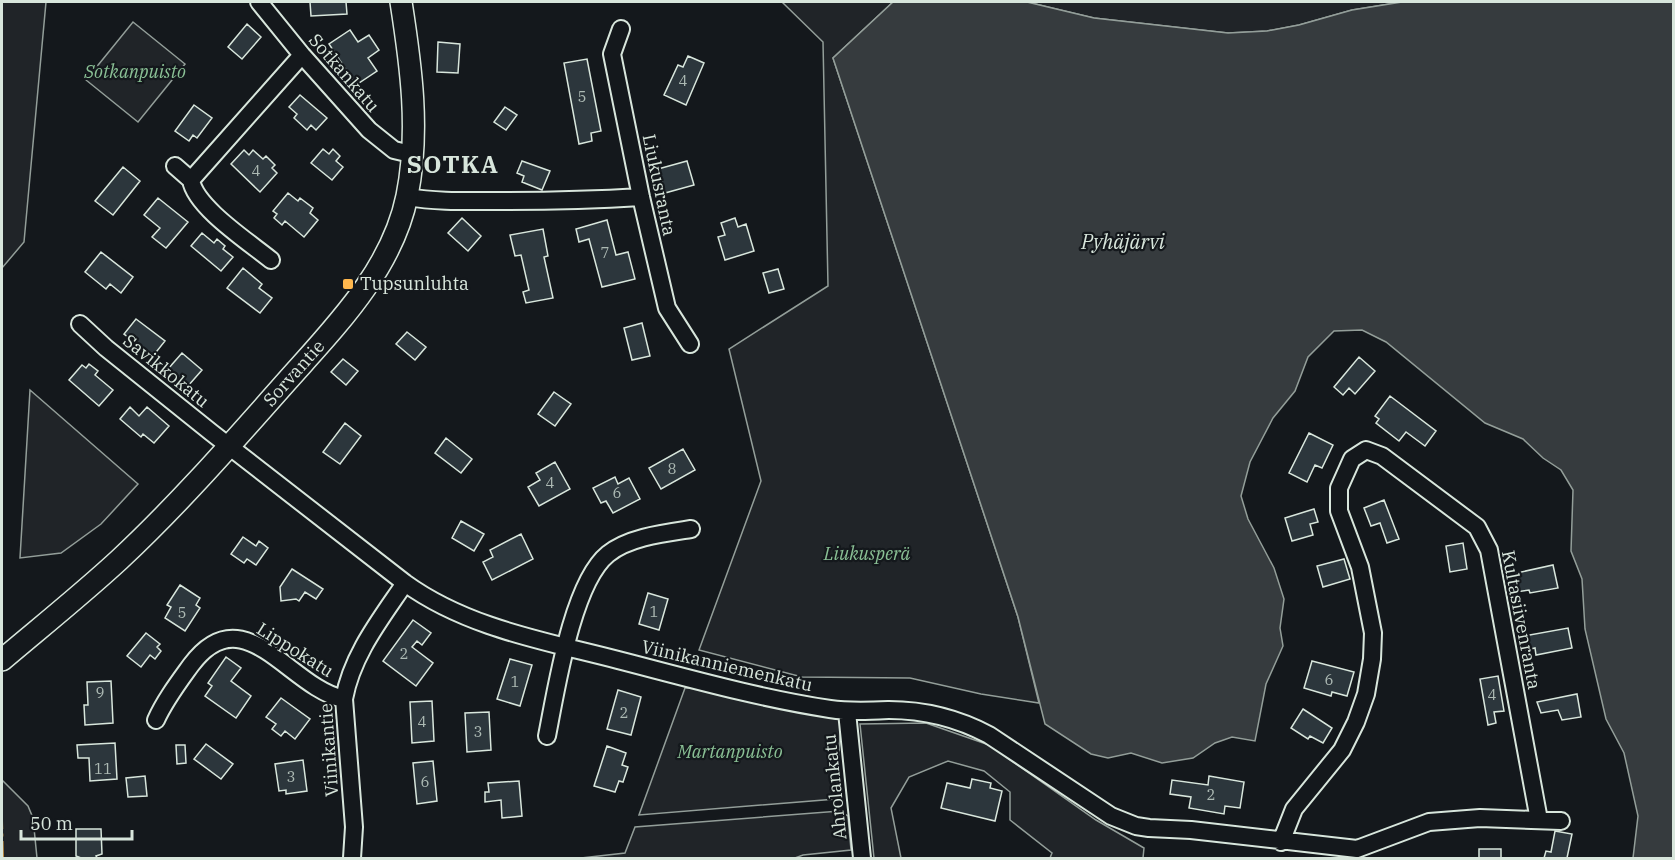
<svg xmlns="http://www.w3.org/2000/svg" width="1675" height="860" viewBox="0 0 1675 860" font-family="'IBM Plex Serif',serif">
<style>
.green{fill:#202428;stroke:#939e99;stroke-width:1.5}
.water{fill:#363b3e;stroke:#939e99;stroke-width:1.5}
.building{fill:#2c363c;stroke:#d8e6dc;stroke-width:1.5}
.lines{fill:none;stroke-linecap:round;stroke-linejoin:round}
.minor-casing{stroke:#d8e6dc;stroke-width:20}
.major-casing{stroke:#d8e6dc;stroke-width:24}
.minor{stroke:#14181c;stroke-width:16}
.major{stroke:#14181c;stroke-width:21}
.power{stroke:#ffb74d;stroke-width:1.5;stroke-dasharray:21 4.5 3 4.5;stroke-linecap:butt}
.poi-dot{fill:#ffb74d;stroke:#14181c;stroke-width:2}
.labels{text-anchor:middle;stroke-width:4.5;stroke-linejoin:round;paint-order:stroke}
.number-label{font-size:15px;fill:#adbab4}
.park-label{font-size:18px;font-style:italic;fill:#8ac095;stroke:#14181c}
.street-label{font-size:18px;fill:#d8e6dc;stroke:#14181c}
.poi-label{font-size:18px;fill:#d8e6dc;stroke:#14181c;text-anchor:start}
.water-label{font-size:20px;font-style:italic;fill:#d8e6dc;stroke:#14181c}
.district-label{font-size:24px;font-weight:bold;letter-spacing:1.5px;fill:#d8e6dc;stroke:#14181c}
</style>
<rect width="100%" height="100%" fill="#14181c"/>
<path class="green" d="M2 2H46L24 242 2 268Z
M782 2H893L833 58 1018 617 1039 703 981 694 910 678 802 677 699 650 761 481 729 349 828 286 823 42Z
M1027 2H1402L1352 10 1299 25 1267 31 1228 33 1094 18Z
M133 22 185 64 138 122 86 80Z
M30 390 138 484 101 524 61 553 20 558Z
M685 688H695L841 720 836 799 639 815Z
M926 723 989 745 1096 820 1144 848 1143 858H1050L1052 853 1010 820V792L984 771 948 761 909 777 891 808 901 858H874L860 724Z
M2 780 28 806 33 818 37 858H2Z
M840 811 848 816 851 850 803 855 795 858H581L625 853 635 827Z"/>
<path class="water" d="M893 2H1027L1094 18 1228 33 1267 31 1299 25 1352 10 1402 2H1673V858H1633L1638 816 1624 753 1606 719 1585 629 1582 579 1571 551 1573 490 1561 470 1543 458 1523 439 1485 423 1386 342 1362 330 1334 331 1308 357 1295 391 1273 418 1250 462 1241 496 1248 519 1274 568 1284 599 1280 628 1283 646 1266 684 1255 741 1232 737 1215 743 1193 758 1162 763 1131 753 1108 758 1091 754 1045 724 1018 617 833 58Z"/>
<path class="building" d="M310 2H346L347 14 311 16Z
M247 24 261 37 242 59 228 47Z
M350 30 358 42 369 35 379 50 368 58 377 71 356 85 329 44Z
M438 42 460 44 458 73 437 72Z
M688 56 704 63 686 105 664 95 678 65 683 67Z
M587 59 601 131 591 133 592 141 579 144 564 63Z
M300 95 327 118 316 130 311 125 307 130 294 118 297 114 289 107Z
M194 105 212 118 197 138 193 135 189 141 175 131Z
M505 107 517 115 506 130 494 122Z
M323 149 329 154 333 149 340 156 336 161 343 167 332 180 311 163Z
M244 150 249 155 253 150 263 159 266 156 275 165 272 168 277 173 260 192 231 164Z
M522 161 550 171 542 190 522 182 524 176 517 173Z
M687 161 694 185 665 193 658 169Z
M123 167 140 181 113 215 95 201Z
M288 193 298 201 300 198 313 208 310 213 318 220 304 237 285 221 282 225 274 218 277 214 273 211Z
M158 198 188 222 166 248 152 237 160 228 144 215Z
M462 218 481 236 468 251 448 233Z
M735 218 738 227 746 224 754 251 725 260 718 237 725 235 721 223Z
M607 220 616 255 628 252 635 279 602 287 589 239 579 242 576 229Z
M543 229 548 256 544 257 553 298 526 303 523 292 529 290 521 255 515 256 510 235Z
M202 233 214 243 217 239 225 246 223 249 233 257 221 271 191 246Z
M101 252 133 277 121 293 110 284 106 289 85 272Z
M243 268 262 284 259 288 272 298 260 313 227 288Z
M778 269 784 289 769 293 763 273Z
M136 319 165 341 153 356 124 334Z
M642 323 650 356 632 360 624 328Z
M407 332 426 347 415 360 396 344Z
M182 353 202 370 188 386 168 369Z
M1359 357 1375 371 1355 394 1349 388 1343 395 1334 387Z
M343 359 358 371 346 385 331 372Z
M89 364 98 371 95 375 113 390 99 406 69 380 82 365 86 368Z
M554 392 571 404 555 426 538 414Z
M1390 396 1436 431 1425 446 1406 432 1399 441 1376 423 1379 419 1375 416Z
M130 407 139 416 147 407 169 426 154 443 143 434 141 437 120 419Z
M345 423 361 436 340 464 323 452Z
M1309 433 1333 445 1322 468 1315 465 1307 482 1289 473Z
M446 438 472 459 461 473 435 453Z
M683 449 695 470 661 489 649 468Z
M555 462 570 489 539 506 528 487 540 480 536 473Z
M615 477 618 484 629 478 640 499 613 513 606 501 601 503 593 488Z
M1384 500 1399 539 1387 543 1380 523 1371 526 1364 508Z
M1314 509 1318 522 1310 524 1313 535 1292 541 1285 518Z
M461 521 484 534 474 551 452 538Z
M521 534 533 559 492 580 483 562 493 557 490 550Z
M243 537 256 546 259 541 268 548 256 565 247 559 244 563 231 554Z
M1463 543 1467 569 1450 572 1446 546Z
M1344 559 1350 579 1323 587 1317 566Z
M1553 565 1558 588 1530 593 1529 590 1516 592 1512 574Z
M292 569 323 589 316 599 305 592 299 601 296 599 281 601 280 587Z
M180 585 200 598 196 605 200 608 185 631 165 618 171 607 167 605Z
M648 593 668 599 659 630 639 624Z
M413 620 431 633 422 645 417 641 412 647 433 663 416 686 383 661Z
M1568 628 1572 648 1536 655 1535 648 1526 650 1524 636Z
M146 633 160 644 157 647 161 651 155 659 150 655 141 667 127 656Z
M226 657 241 668 231 681 251 696 236 718 205 696 212 686 208 683Z
M510 659 532 665 520 706 497 699Z
M1312 661 1354 672 1347 696 1332 692 1331 696 1304 688Z
M1498 676 1504 711 1494 712 1496 723 1488 725 1480 679Z
M111 681 113 723 85 725 84 705H88L87 682Z
M618 690 641 697 631 735 607 729Z
M1577 694 1581 717 1562 720 1558 710 1541 713 1537 702Z
M281 698 310 719 295 739 285 731 281 736 272 729 276 724 266 717Z
M432 701 434 741 412 743 410 702Z
M1303 709 1332 728 1323 743 1310 736 1308 739 1291 728Z
M489 712 491 750 467 752 465 713Z
M115 743 117 779 90 781 89 758H78L77 745Z
M206 744 233 764 221 779 194 759Z
M176 745H185L186 763 177 764Z
M607 746 626 753 622 765 628 767 623 782 619 781 615 792 594 786Z
M303 760 307 791 286 794V790L279 791 275 764Z
M433 761 437 801 417 804 413 763Z
M145 776 147 796 128 797 126 778Z
M1209 776 1244 782 1240 808 1225 806 1224 814 1189 808 1191 797 1170 794 1172 780 1208 785Z
M972 779 991 783 990 788 1002 791 995 821 941 808 947 783 970 788Z
M519 781 522 816 502 818 501 800 485 802V792H489L488 783Z
M76 829H101L102 854 96 856 97 858H81L76 856Z
M1555 831 1572 834 1567 858H1544L1546 851 1551 852Z
M1479 849H1501V858H1479Z"/>
<g class="lines">
<g class="minor-casing">
<path id="minor" d="M259 2 302 55 369 130 394 150 411 154
M621 29 612 54 641 197 667 308 690 344
M175 166 191 180
M407 197C437 202 467 201 498 201 546 201 593 200 641 197
M271 260C249 242 195 207 191 180L302 55
M80 324 106 348 212 433 405 583C467 628 545 641 618 660 688 678 758 698 830 709 850 712 869 711 889 710 925 710 957 718 989 735L1111 816 1136 826 1149 828 1191 830 1357 849 1429 822 1480 818 1561 821
M847 712 862 858
M156 720C165 700 178 683 191 665 244 594 289 688 344 699
M547 736C556 691 572 583 608 554 629 537 665 533 691 529
M1281 842 1294 809 1342 750 1356 722 1366 694 1372 659 1373 633 1360 567 1339 511V488L1352 459 1366 450 1382 456 1477 527 1489 550 1539 820
M352 858 354 827 344 699C352 655 380 620 405 583"/>
</g>
<g class="major-casing">
<g id="major">
<path id="s1" d="M2 660C41 627 81 595 119 560 179 504 233 442 287 381 335 327 392 270 407 196 420 131 411 66 401 2"/>
</g>
</g>
<use href="#minor" class="minor"/>
<use href="#major" class="major"/>
<path class="power" d="M2 808 3 858"/>
</g>
<rect class="poi-dot" x="342" y="278" width="12" height="12" rx="3"/>
<g class="labels">
<g class="number-label">
<text x="683" y="86">4</text>
<text x="582" y="102">5</text>
<text x="256" y="176">4</text>
<text x="605" y="258">7</text>
<text x="672" y="474">8</text>
<text x="550" y="488">4</text>
<text x="617" y="498">6</text>
<text x="654" y="617">1</text>
<text x="182" y="618">5</text>
<text x="404" y="659">2</text>
<text x="1329" y="685">6</text>
<text x="515" y="687">1</text>
<text x="100" y="698">9</text>
<text x="1492" y="700">4</text>
<text x="624" y="718">2</text>
<text x="422" y="727">4</text>
<text x="478" y="737">3</text>
<text x="103" y="774">11</text>
<text x="291" y="782">3</text>
<text x="425" y="787">6</text>
<text x="1211" y="800">2</text>
</g>
<g class="park-label">
<text x="135" y="78">Sotkanpuisto</text>
<text x="867" y="560">Liukusperä</text>
<text x="730" y="758">Martanpuisto</text>
</g>
<g class="street-label">
<text transform="translate(344 73) rotate(49)" y="6">Sotkankatu</text>
<text transform="translate(659 185) rotate(78)" y="6">Liukusranta</text>
<text transform="translate(166 371) rotate(39)" y="6">Savikkokatu</text>
<text dy="6" stroke="none"><textPath href="#s1" startOffset="410">Sorvantie</textPath></text>
<text transform="translate(1521 620) rotate(79)" y="6">Kultasiivenranta</text>
<text transform="translate(295 650) rotate(32)" y="6">Lippokatu</text>
<text transform="translate(727 666) rotate(13)" y="6">Viinikanniemenkatu</text>
<text transform="translate(329 750) rotate(-94)" y="6">Viinikantie</text>
<text transform="translate(835 787) rotate(-96)" y="6">Ahrolankatu</text>
</g>
<g class="poi-label">
<text x="360" y="290">Tupsunluhta</text>
</g>
<g class="water-label">
<text x="1123" y="249">Pyhäjärvi</text>
</g>
<g class="district-label">
<text x="453" y="173">SOTKA</text>
</g>
</g>
<rect width="1675" height="860" fill="none" stroke="#d8e6dc" stroke-width="6"/>
<path d="M21 830v9h111v-9" fill="none" stroke="#d8e6dc" stroke-width="3"/>
<text x="30" y="830" font-size="18" fill="#d8e6dc" stroke="#14181c" stroke-width="4.5" paint-order="stroke">50 m</text>
</svg>
